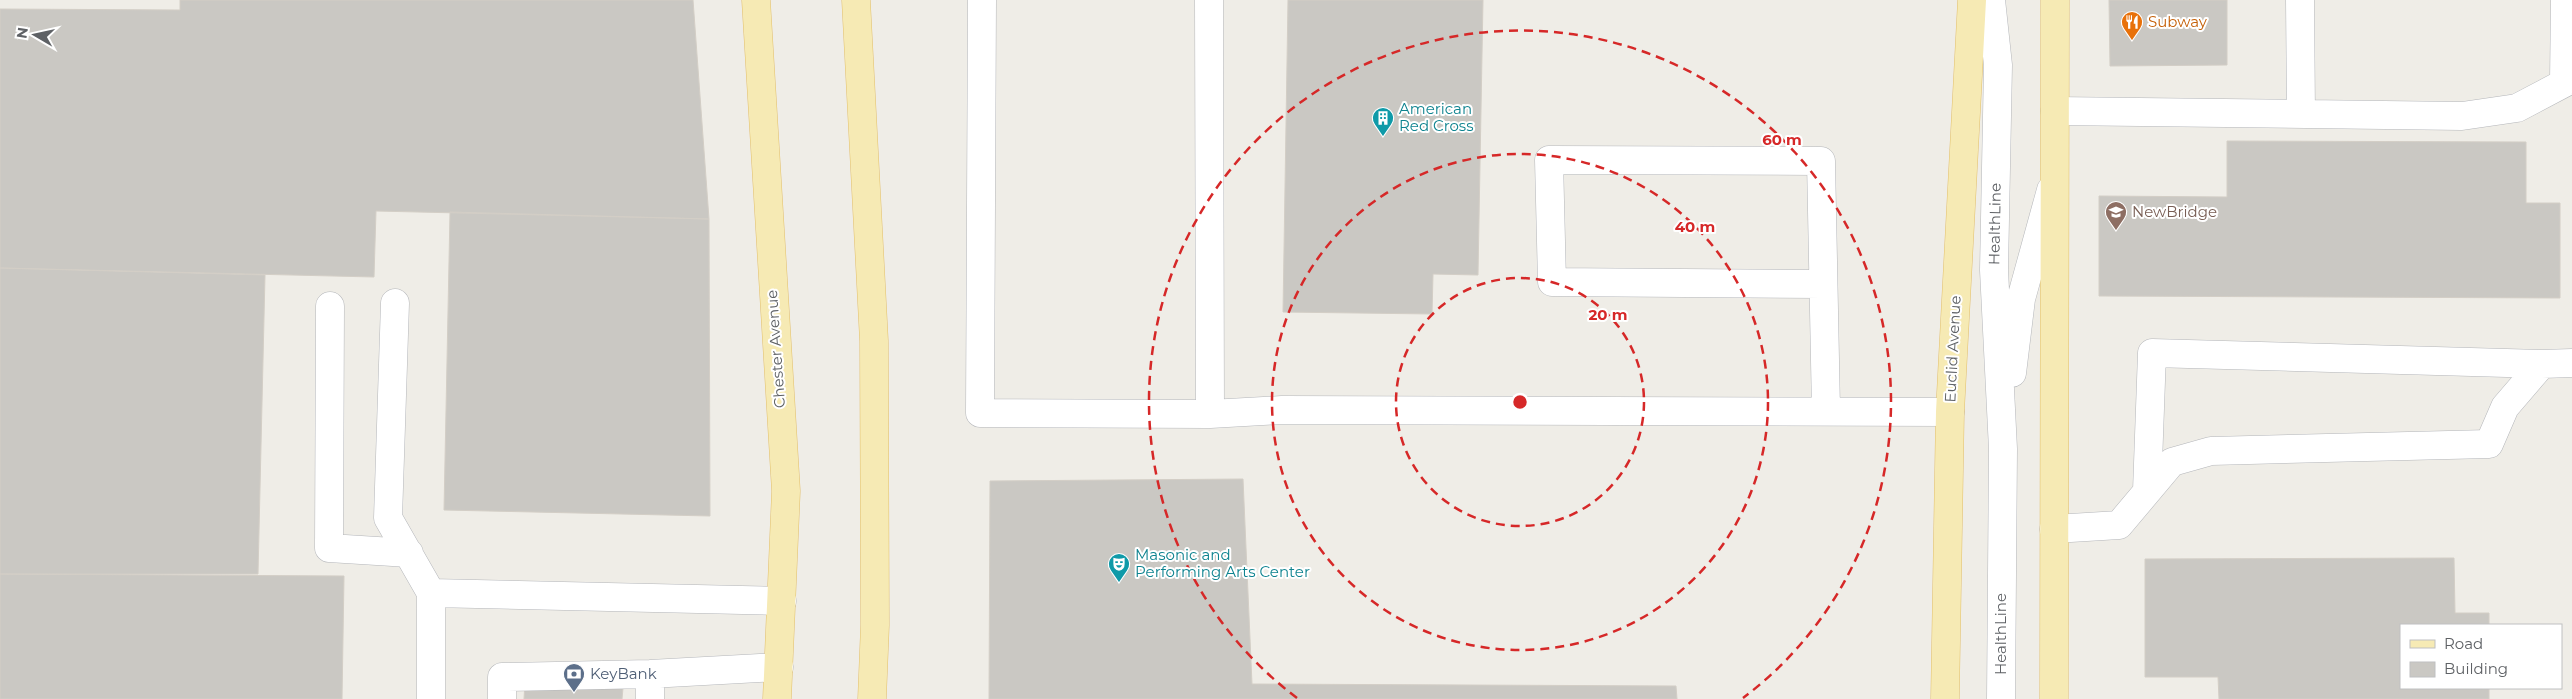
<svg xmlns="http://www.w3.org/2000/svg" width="2572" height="699" viewBox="0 0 2572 699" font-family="Montserrat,sans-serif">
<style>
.building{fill:#cac8c3;stroke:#d3cec6}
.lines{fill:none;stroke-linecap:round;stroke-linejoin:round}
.minor-casing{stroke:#b4b6ba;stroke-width:29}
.major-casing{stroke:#e2bf6c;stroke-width:29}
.minor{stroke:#fff;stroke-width:28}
.major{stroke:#f6eab4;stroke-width:28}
.ring{fill:none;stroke:#d62828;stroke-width:2.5;stroke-dasharray:9 6}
.labels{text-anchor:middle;stroke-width:4;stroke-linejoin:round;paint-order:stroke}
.food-label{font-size:15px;fill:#c56008;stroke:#fff;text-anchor:start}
.culture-label{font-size:15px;fill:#0d838f;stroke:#fff;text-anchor:start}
.education-label{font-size:15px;fill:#785e54;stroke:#fff;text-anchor:start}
.street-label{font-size:15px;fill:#5e6165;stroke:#fff}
.service-label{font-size:15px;fill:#4e5e75;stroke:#fff;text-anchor:start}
.centre{fill:#d62828;stroke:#fff;stroke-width:2.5}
.ring-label{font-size:15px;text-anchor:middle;font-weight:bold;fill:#d62828;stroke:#fff;stroke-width:4;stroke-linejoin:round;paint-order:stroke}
</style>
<rect width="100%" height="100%" fill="#efede7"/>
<path class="building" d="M180 0H693L709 219 376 211 374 277 0 268V9L180 10Z
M1288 0H1483L1478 275 1433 274 1432 314 1283 312Z
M2109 0H2227V65L2110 66Z
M2227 141 2526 142V203H2560V298L2099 296V196L2227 197Z
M450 212 709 219 710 516 444 510Z
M0 268 265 275 258 574H0Z
M1243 479 1252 684 1676 686 1677 699H989L990 481Z
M2454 558 2455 613H2489V625H2401V688H2489V699H2219L2218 677H2145V559Z
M0 574 344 576 342 699H0Z
M525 682 623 688 622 699H524Z"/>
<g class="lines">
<g class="minor-casing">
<path id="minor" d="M982 0 980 413 1210 414 1209 0
M1991 0 1998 65 1994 270 2003 449 2001 699
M2300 0 2301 114
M2564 82 2565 0
M2055 111 2462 116 2517 108 2572 79
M1823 284 1552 282 1549 160 1821 161 1826 410
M395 303 388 518 431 593
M330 306 329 548 409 553
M2012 373 2021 299 2051 190
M1210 414 1282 410 1950 412
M2147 491 2152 353 2542 364
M2054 529 2119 525 2172 462 2211 451 2489 444 2505 407 2542 364 2572 363
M650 674V699
M431 699V593L782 601
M502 699V677L650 674 779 667"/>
</g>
<g class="major-casing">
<path id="major" d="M756 0 786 491 777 699
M856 0 874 341 875 625 872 699
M1945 699 1950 412 1972 0
M2054 699 2055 0"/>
</g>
<use href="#minor" class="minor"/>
<use href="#major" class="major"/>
</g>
<g class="ring">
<circle cx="1520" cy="402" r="124"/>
<circle cx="1520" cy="402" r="248"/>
<path d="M1297 698A371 371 0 1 1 1743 698"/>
</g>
<defs>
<g id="restaurant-pin" transform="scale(1.125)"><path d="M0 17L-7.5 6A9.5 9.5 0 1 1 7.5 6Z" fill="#e8710a" stroke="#fff"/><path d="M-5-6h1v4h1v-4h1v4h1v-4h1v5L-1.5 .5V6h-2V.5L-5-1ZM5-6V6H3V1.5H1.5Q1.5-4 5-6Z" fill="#fff"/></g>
<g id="building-pin" transform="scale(1.125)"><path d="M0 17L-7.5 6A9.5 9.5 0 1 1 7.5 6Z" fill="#0f9aa8" stroke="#fff"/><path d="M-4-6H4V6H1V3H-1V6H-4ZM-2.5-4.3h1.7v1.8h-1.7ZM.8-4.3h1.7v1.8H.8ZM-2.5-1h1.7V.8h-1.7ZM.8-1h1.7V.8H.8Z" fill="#fff"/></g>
<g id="school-pin" transform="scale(1.125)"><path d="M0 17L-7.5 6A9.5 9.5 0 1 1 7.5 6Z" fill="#8d6e63" stroke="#fff"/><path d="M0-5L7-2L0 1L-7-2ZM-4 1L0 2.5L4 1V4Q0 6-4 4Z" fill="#fff"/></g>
<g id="theatre-pin" transform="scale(1.125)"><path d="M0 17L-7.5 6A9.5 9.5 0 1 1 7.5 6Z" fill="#0f9aa8" stroke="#fff"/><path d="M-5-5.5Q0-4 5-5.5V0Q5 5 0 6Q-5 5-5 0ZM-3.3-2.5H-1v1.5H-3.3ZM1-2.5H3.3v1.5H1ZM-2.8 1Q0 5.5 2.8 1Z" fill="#fff"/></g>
<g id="bank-pin" transform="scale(1.125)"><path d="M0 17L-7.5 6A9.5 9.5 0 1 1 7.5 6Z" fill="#5c6f8a" stroke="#fff"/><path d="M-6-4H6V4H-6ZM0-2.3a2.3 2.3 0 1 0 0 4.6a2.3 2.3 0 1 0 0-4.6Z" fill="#fff"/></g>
</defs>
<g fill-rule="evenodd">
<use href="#restaurant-pin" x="2132" y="22"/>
<use href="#building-pin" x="1383" y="118"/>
<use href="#school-pin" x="2116" y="212"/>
<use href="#theatre-pin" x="1119" y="564"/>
<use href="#bank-pin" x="574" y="674"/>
</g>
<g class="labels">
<g class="food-label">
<text x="2148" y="27">Subway</text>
</g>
<g class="culture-label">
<text x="1399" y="114">American<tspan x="1399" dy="17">Red Cross</tspan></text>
<text x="1135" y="560">Masonic and<tspan x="1135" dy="17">Performing Arts Center</tspan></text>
</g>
<g class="education-label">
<text x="2132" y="217">NewBridge</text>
</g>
<g class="street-label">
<text transform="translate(1995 224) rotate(-89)" y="5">HealthLine</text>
<text transform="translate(776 349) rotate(-94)" y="5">Chester Avenue</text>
<text transform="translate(1953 349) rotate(-87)" y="5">Euclid Avenue</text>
<text transform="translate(2001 634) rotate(-90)" y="5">HealthLine</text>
</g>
<g class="service-label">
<text x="590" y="679">KeyBank</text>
</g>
</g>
<circle cx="1520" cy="402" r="8" class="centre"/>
<g class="ring-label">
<text x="1782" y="145">60 m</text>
<text x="1695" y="232">40 m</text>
<text x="1608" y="320">20 m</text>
</g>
<rect x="2400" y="624" width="162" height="65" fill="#ffffff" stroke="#bfc0c1"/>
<rect x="2410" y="640" width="25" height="8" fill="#f6eab4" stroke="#bfc0c1"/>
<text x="2444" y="649" font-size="15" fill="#5e6165">Road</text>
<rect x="2410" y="662" width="25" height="15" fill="#cac8c3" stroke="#bfc0c1"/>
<text x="2444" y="674" font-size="15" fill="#5e6165">Building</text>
<g transform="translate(35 35) rotate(279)" stroke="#ffffff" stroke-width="4" paint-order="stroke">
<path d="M0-4L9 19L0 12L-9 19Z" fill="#5e6165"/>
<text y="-8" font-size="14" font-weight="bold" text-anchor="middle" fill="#5e6165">N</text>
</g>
</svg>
